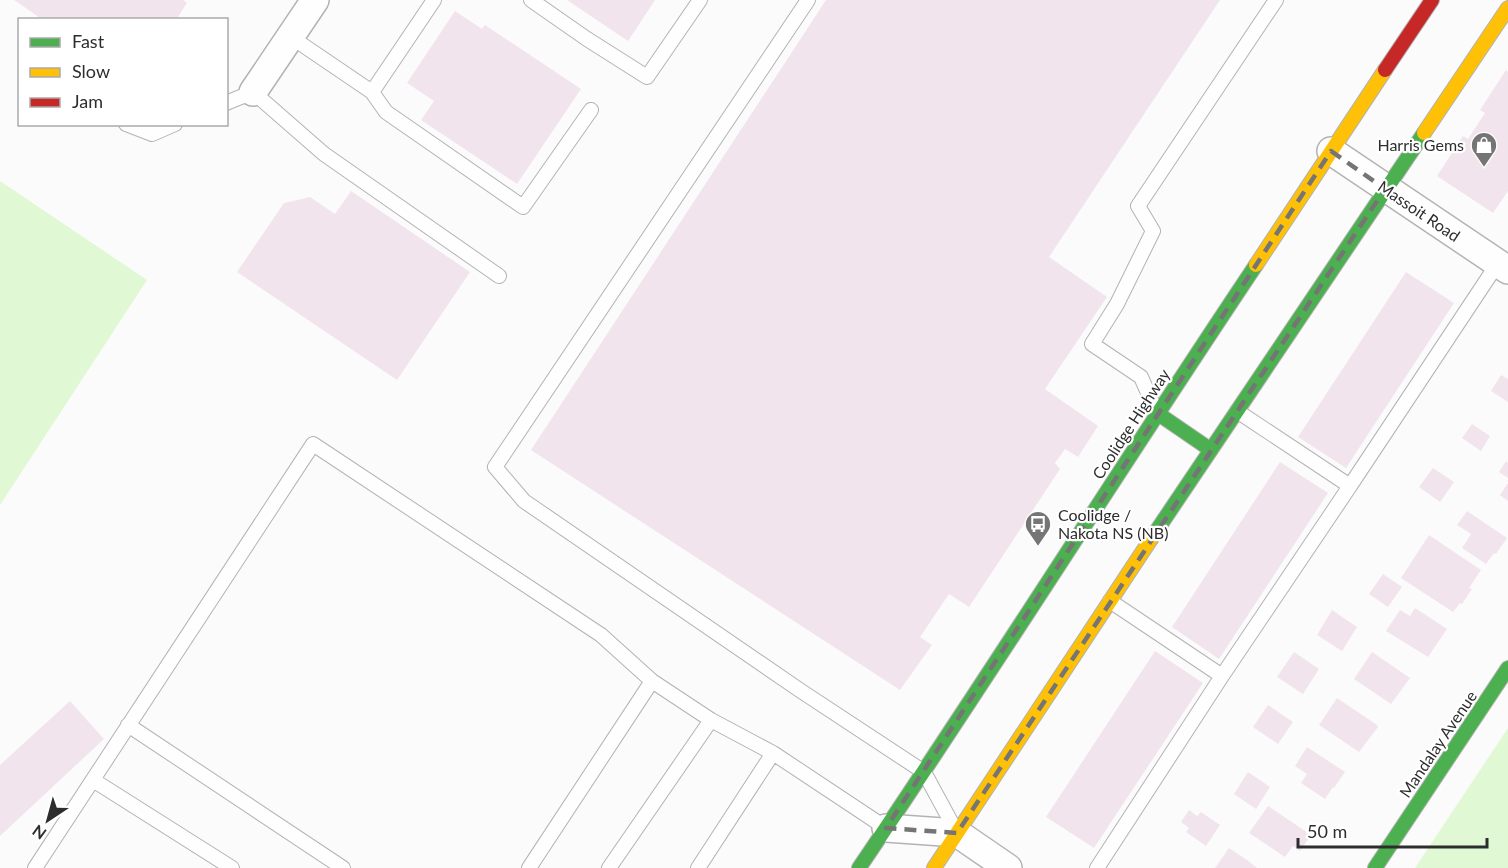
<svg xmlns="http://www.w3.org/2000/svg" width="1508" height="868" viewBox="0 0 1508 868" font-family="Lato,sans-serif">
<style>
.green{fill:#e0f8d4}
.building{fill:#f2e4ec}
.lines{fill:none;stroke-linecap:round;stroke-linejoin:round}
.lane-casing{stroke:#b3b3b3;stroke-width:16}
.street-casing{stroke:#b3b3b3;stroke-width:30}
.fast-casing{stroke:#b3b3b3;stroke-width:16}
.slow-casing{stroke:#b3b3b3;stroke-width:16}
.jam-casing{stroke:#b3b3b3;stroke-width:16}
.lane{stroke:#fefefe;stroke-width:14}
.street{stroke:#fefefe;stroke-width:27}
.fast{stroke:#4caf50;stroke-width:14}
.slow{stroke:#ffc107;stroke-width:14}
.jam{stroke:#c62828;stroke-width:14}
.marked{fill:none;stroke:#757575;stroke-width:4.5;stroke-dasharray:12 8;stroke-linejoin:round}
.labels{text-anchor:middle;stroke-width:4.5;stroke-linejoin:round;paint-order:stroke}
.poi-label{font-size:16px;fill:#2d2d2d;stroke:#fff;text-anchor:end}
.street-label{font-size:16px;fill:#2d2d2d;stroke:#fff}
</style>
<rect width="100%" height="100%" fill="#fbfbfb"/>
<path class="green" d="M0 181 147 280 0 505Z
M1508 728V868H1415Z"/>
<path class="building" d="M14 0H183L187 3 176 20H43Z
M567 0H655L628 41Z
M826 0H1220L1049 257 1107 297 1045 389 1098 426 1078 457 1065 449 1055 463 1060 469 969 607 949 594 920 637 932 645 900 690 531 450Z
M455 11 482 29 485 25 581 89 517 184 421 120 434 101 407 83Z
M1506 70 1508 72V191L1493 213 1437 176 1463 136 1468 139 1485 113 1480 110Z
M351 191 470 272 397 380 237 272 284 203 310 197 335 214Z
M1406 272 1454 303 1346 468 1298 437Z
M1501 375 1508 379V402L1491 391Z
M1472 424 1490 436 1481 451 1462 438Z
M1506 461 1508 463V478L1499 472Z
M1280 462 1328 493 1219 659 1172 627Z
M1433 468 1454 482 1440 502 1419 487Z
M1508 483V501L1500 495Z
M1467 511 1507 538 1496 554 1494 553 1486 564 1462 548 1471 534 1457 525Z
M1429 535 1481 570 1469 588 1472 589 1462 604 1460 603 1453 612 1401 578Z
M1383 574 1402 587 1388 607 1369 594Z
M1415 608 1447 629 1428 657 1386 631 1400 610 1410 616Z
M1332 610 1357 627 1342 651 1317 635Z
M1155 651 1203 683 1094 848 1046 817Z
M1294 652 1319 669 1303 694 1277 677Z
M1372 652 1410 678 1391 704 1354 679Z
M1337 698 1377 725 1378 727 1359 752 1319 725Z
M70 701 104 739 0 836V765Z
M1268 705 1293 722 1278 744 1253 727Z
M1307 747 1345 772 1334 788 1333 787 1325 799 1301 783 1307 774 1295 766Z
M1248 772 1270 787 1256 809 1234 794Z
M1268 806 1311 835 1300 851 1293 846 1285 857 1249 833Z
M1189 810 1197 816 1201 812 1220 825 1206 846 1186 832 1189 828 1181 822Z
M1229 848 1247 860 1257 868H1215Z"/>
<g class="lines">
<g class="lane-casing">
<path id="lane" d="M531 0 587 39 647 77 700 0
M808 0 495 467 524 501 801 691 924 772 956 831
M291 37 372 92 386 112 523 207 591 110
M372 92 434 0
M226 103 253 92 324 154 499 276
M126 124 152 134 175 124
M1156 411 1141 377 1092 344 1117 304 1153 231 1138 206 1276 0
M1237 411 1350 486 1498 263
M1110 601 1222 676
M711 720 773 753 886 828
M128 725 343 868
M93 780 232 868
M35 868 313 444 601 635 652 681 711 720 609 868
M529 868 652 681
M698 868 773 753
M1097 868 1222 676 1350 486"/>
</g>
<g class="street-casing">
<path id="street" d="M253 92 315 0
M1331 151 1508 270
M886 828 957 833 1008 868"/>
</g>
<g class="fast-casing">
<path id="fast" d="M1157 413 1211 450
M1151 539 1424 133
M859 868C994 669 1122 465 1256 265
M1375 868 1508 668"/>
</g>
<g class="slow-casing">
<path id="slow" d="M1424 133 1508 8
M1256 265 1385 70
M934 868 1151 539"/>
</g>
<g class="jam-casing">
<path id="jam" d="M1385 70 1432 0"/>
</g>
<use href="#lane" class="lane"/>
<use href="#street" class="street"/>
<use href="#fast" class="fast"/>
<use href="#slow" class="slow"/>
<use href="#jam" class="jam"/>
</g>
<path class="marked" d="M1331 151 1385 189 957 833 886 828Z"/>
<defs>
<g id="shop-pin" transform="scale(1.35)"><path d="M0 17L-7.5 6A9.5 9.5 0 1 1 7.5 6Z" fill="#757575" stroke="#fff"/><path d="M-5-2.5h2.3a2.7 3.5 0 0 1 5.4 0H5L5.5 6h-11ZM-1.5-2.5h3a1.5 2.3 0 0 0-3 0Z" fill="#fff"/></g>
<g id="bus-pin" transform="scale(1.35)"><path d="M0 17L-7.5 6A9.5 9.5 0 1 1 7.5 6Z" fill="#757575" stroke="#fff"/><path d="M-5-6H5V4H4V6H2V4H-2V6H-4V4H-5ZM-3.5-4V0h7V-4ZM-3.5 1.2v1.5H-2V1.2ZM2 1.2v1.5H3.5V1.2Z" fill="#fff"/></g>
</defs>
<g fill-rule="evenodd">
<use href="#shop-pin" x="1484" y="145"/>
<use href="#bus-pin" x="1038" y="524"/>
</g>
<g class="labels">
<g class="poi-label">
<text x="1464" y="151">Harris Gems</text>
<text x="1058" y="521" text-anchor="start">Coolidge /<tspan x="1058" dy="18">Nakota NS (NB)</tspan></text>
</g>
<g class="street-label">
<text transform="translate(1419 211) rotate(34)" y="6">Massoit Road</text>
<text transform="translate(1131 424) rotate(-57)" y="6">Coolidge Highway</text>
<text transform="translate(1438 744) rotate(-56)" y="6">Mandalay Avenue</text>
</g>
</g>
<rect x="18" y="18" width="210" height="108" fill="#ffffff" stroke="#ababab" stroke-width="1.5"/>
<rect x="30" y="38" width="30" height="9" fill="#4caf50" stroke="#ababab" stroke-width="1.5"/>
<text x="72" y="48" font-size="18" fill="#2d2d2d">Fast</text>
<rect x="30" y="68" width="30" height="9" fill="#ffc107" stroke="#ababab" stroke-width="1.5"/>
<text x="72" y="78" font-size="18" fill="#2d2d2d">Slow</text>
<rect x="30" y="98" width="30" height="9" fill="#c62828" stroke="#ababab" stroke-width="1.5"/>
<text x="72" y="108" font-size="18" fill="#2d2d2d">Jam</text>
<g transform="translate(48 820) rotate(216)" stroke="#ffffff" stroke-width="4.5" paint-order="stroke">
<path d="M0-4.5L10 22L0 15L-10 22Z" fill="#2d2d2d"/>
<text y="-9" font-size="16" font-weight="bold" text-anchor="middle" fill="#2d2d2d">N</text>
</g>
<path d="M1298 838v9h189v-9" fill="none" stroke="#2d2d2d" stroke-width="3"/>
<text x="1307" y="838" font-size="18" fill="#2d2d2d" stroke="#ffffff" stroke-width="4.5" paint-order="stroke">50 m</text>
</svg>
